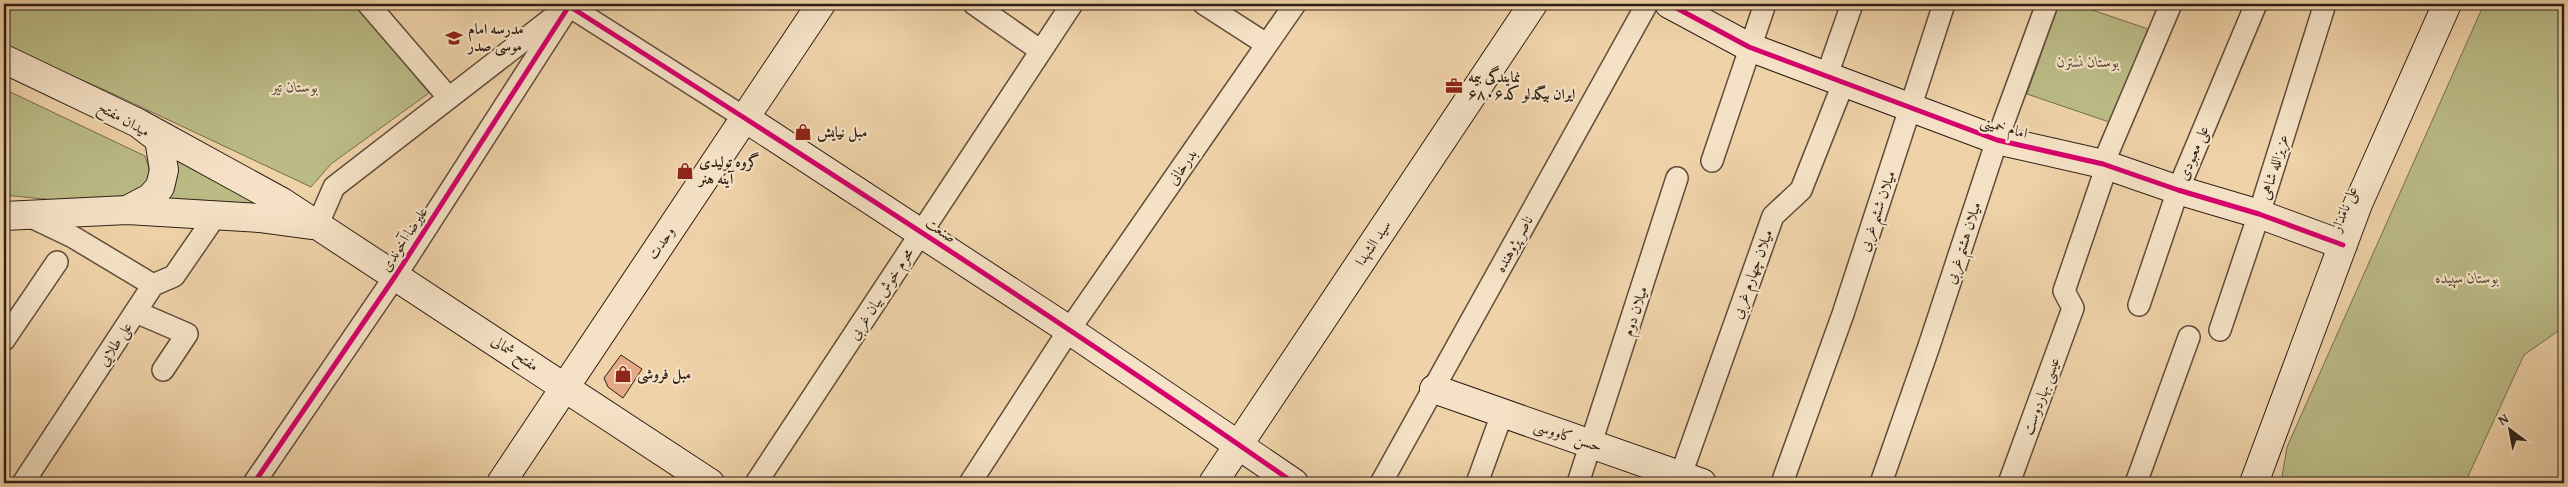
<svg xmlns="http://www.w3.org/2000/svg" width="2568" height="487" viewBox="0 0 2568 487" font-family="'Gentium Book Plus',Amiri,serif">
<style>
.green{fill:#bbbb86;stroke:#756d4e}
.building{fill:#e4aa87;stroke:#2f1f16}
.lines{fill:none;stroke-linecap:round;stroke-linejoin:round}
.street-casing{stroke:#5f4c3a;stroke-width:24}
.secondary-casing{stroke:#2f1f16;stroke-width:30}
.street{stroke:#f5e2c6;stroke-width:21}
.secondary{stroke:#f5e2c6;stroke-width:28}
.cycleway-casing{stroke:#f5e2c6;stroke-width:8}
.cycleway{stroke:#d6006c;stroke-width:5}
.labels{text-anchor:middle;stroke-width:4.5;stroke-linejoin:round;paint-order:stroke}
.poi-label{font-size:15px;font-weight:bold;fill:#2f1f16;stroke:#f5e2c6;text-anchor:start}
.park-label{font-size:15px;font-style:italic;fill:#524632;stroke:#f5e2c6}
.street-label{font-size:15px;fill:#2f1f16;stroke:#f5e2c6}
</style>
<rect width="100%" height="100%" fill="#efd2a8"/>
<filter id="stains"><feTurbulence type="fractalNoise" baseFrequency=".004" numOctaves="4"/><feColorMatrix values="0 0 0 0 .2 0 0 0 0 .09 0 0 0 0 .02 0 0 0 .5 -.17"/></filter>
<radialGradient id="worn" r=".72"><stop offset=".6" stop-color="#630" stop-opacity="0"/><stop offset="1" stop-color="#630" stop-opacity=".3"/></radialGradient>
<path class="green" d="M4 4H355L429 93 331 164 311 187 107 91 4 46Z
M2059 4H2075L2148 29 2115 124 2027 94Z
M2484 4H2564V327L2524 355 2465 483H2281L2287 447Z
M4 89 145 156 153 181 131 201H64L4 195Z
M169 152 284 212 166 202Z"/>
<path class="building" d="M621 355 642 369 623 398 608 387 604 378Z"/>
<g class="lines">
<g class="street-casing">
<path id="street" d="M368 4 449 98
M974 4 1041 51
M1204 4 1266 44
M1826 78 1852 4
M1712 161 1765 4
M27 215 73 237 153 285
M317 226 334 187 555 16
M2139 305 2178 190 2256 4
M136 312 187 334 163 370
M2220 330 2259 214 2325 4
M4 340 57 262
M23 483 153 285 174 276 216 215
M254 483 396 275 569 6 745 118
M756 483 1072 4
M970 483 1069 330 1295 4
M1381 483 1647 4
M1477 483 1502 414
M1578 483 1677 178
M1678 483 1773 216 1801 190 1843 84
M1782 483 1843 314 1944 4
M1881 483 1929 346 1997 140 2047 4
M2009 483 2073 308 2064 291 2103 177V164L2171 4
M2136 483 2189 337"/>
</g>
<g class="secondary-casing">
<path id="secondary" d="M1669 4 1749 47 1997 140 2103 164 2178 190 2259 214 2343 245
M4 59 138 123 159 139 164 170 160 187 150 198 127 210 4 216
M745 118 1069 330 1294 483
M138 123 282 202 710 483
M127 210 259 218 311 225
M1434 389 1702 483
M501 483 821 4
M1213 483 1533 4
M2254 483 2358 204 2447 4"/>
</g>
<use href="#street" class="street"/>
<use href="#secondary" class="secondary"/>
<g class="cycleway-casing">
<path id="cycleway" d="M1669 4 1749 47 1997 140 2103 164 2178 190 2259 214 2343 245
M254 483 396 275 569 6C813 161 1056 317 1294 483"/>
</g>
<use href="#cycleway" class="cycleway"/>
</g>
<defs>
<g id="school-bare" transform="scale(1.35)"><path d="M0-5L7-2L0 1L-7-2ZM-4 1L0 2.5L4 1V4Q0 6-4 4Z" fill="#8f2418" stroke="#f5e2c6" stroke-width="2.5" paint-order="stroke"/></g>
<g id="office-bare" transform="scale(1.35)"><path d="M-6-3h4V-5.5h4V-3h4V5H-6ZM-1-4.5V-3h2v-1.5ZM-6 0V1H6V0Z" fill="#8f2418" stroke="#f5e2c6" stroke-width="2.5" paint-order="stroke"/></g>
<g id="shop-bare" transform="scale(1.35)"><path d="M-5-2.5h2.3a2.7 3.5 0 0 1 5.4 0H5L5.5 6h-11ZM-1.5-2.5h3a1.5 2.3 0 0 0-3 0Z" fill="#8f2418" stroke="#f5e2c6" stroke-width="2.5" paint-order="stroke"/></g>
</defs>
<g fill-rule="evenodd">
<use href="#school-bare" x="454" y="38"/>
<use href="#office-bare" x="1454" y="86"/>
<use href="#shop-bare" x="803" y="132"/>
<use href="#shop-bare" x="685" y="171"/>
<use href="#shop-bare" x="623" y="374"/>
</g>
<g class="labels">
<g class="poi-label">
<text x="468" y="34">مدرسه امام<tspan x="468" dy="17">موسی صدر</tspan></text>
<text x="1468" y="82">نمایندگی بیمه<tspan x="1468" dy="17">ایران بیگدلو کد۶۸۰۶</tspan></text>
<text x="817" y="137">مبل نیایش</text>
<text x="699" y="167">گروه تولیدی<tspan x="699" dy="17">آینه هنر</tspan></text>
<text x="637" y="379">مبل فروشی</text>
</g>
<g class="park-label">
<text x="2088" y="67">بوستان نسترن</text>
<text x="295" y="92">بوستان تیر</text>
<text x="2467" y="283">بوستان سپیده</text>
</g>
<g class="street-label">
<text transform="translate(124 119) rotate(29)" y="5">میدان مفتح</text>
<text transform="translate(2004 127) rotate(16)" y="5">امام خمینی</text>
<text transform="translate(2193 153) rotate(-67)" y="5">علی معبودی</text>
<text transform="translate(1182 167) rotate(-55)" y="5">بدرخانی</text>
<text transform="translate(2274 167) rotate(-73)" y="5">عزیزالله شاهی</text>
<text transform="translate(2344 209) rotate(-68)" y="5">علی نامدار</text>
<text transform="translate(1877 211) rotate(-71)" y="5">میلان ششم غربی</text>
<text transform="translate(941 230) rotate(33)" y="5">صنعت</text>
<text transform="translate(404 239) rotate(-57)" y="5">علیرضا آخوندی</text>
<text transform="translate(661 243) rotate(-56)" y="5">وحدت</text>
<text transform="translate(1373 243) rotate(-56)" y="5">سید الشهدا</text>
<text transform="translate(1963 243) rotate(-72)" y="5">میلان هشتم غربی</text>
<text transform="translate(1514 244) rotate(-61)" y="5">ناصر پژوهنده</text>
<text transform="translate(1752 274) rotate(-70)" y="5">میلان چهارم غربی</text>
<text transform="translate(881 294) rotate(-57)" y="5">محرم خوش بیان غربی</text>
<text transform="translate(1635 311) rotate(-72)" y="5">میلان دوم</text>
<text transform="translate(115 344) rotate(-57)" y="5">علی طلایی</text>
<text transform="translate(515 353) rotate(33)" y="5">مفتح شمالی</text>
<text transform="translate(2041 396) rotate(-70)" y="5">عیسی بهاردوست</text>
<text transform="translate(1568 436) rotate(18)" y="5">حسن کاووسی</text>
</g>
</g>
<rect width="2568" height="487" fill="none" stroke="#efd2a8" stroke-width="20"/>
<rect x="5" y="5" width="2558" height="477" fill="none" stroke="#2f1f16" stroke-width="2.5"/>
<rect x="10" y="10" width="2548" height="467" fill="none" stroke="#2f1f16"/>
<g transform="translate(2510 430) rotate(328)" stroke="#f5e2c6" stroke-width="4" paint-order="stroke">
<path d="M0-4L9 19L0 12L-9 19Z" fill="#2f1f16"/>
<text y="-8" font-size="14" font-weight="bold" text-anchor="middle" fill="#2f1f16">N</text>
</g>
<rect width="100%" height="100%" filter="url(#stains)"/>
<rect width="100%" height="100%" fill="url(#worn)"/>
</svg>
